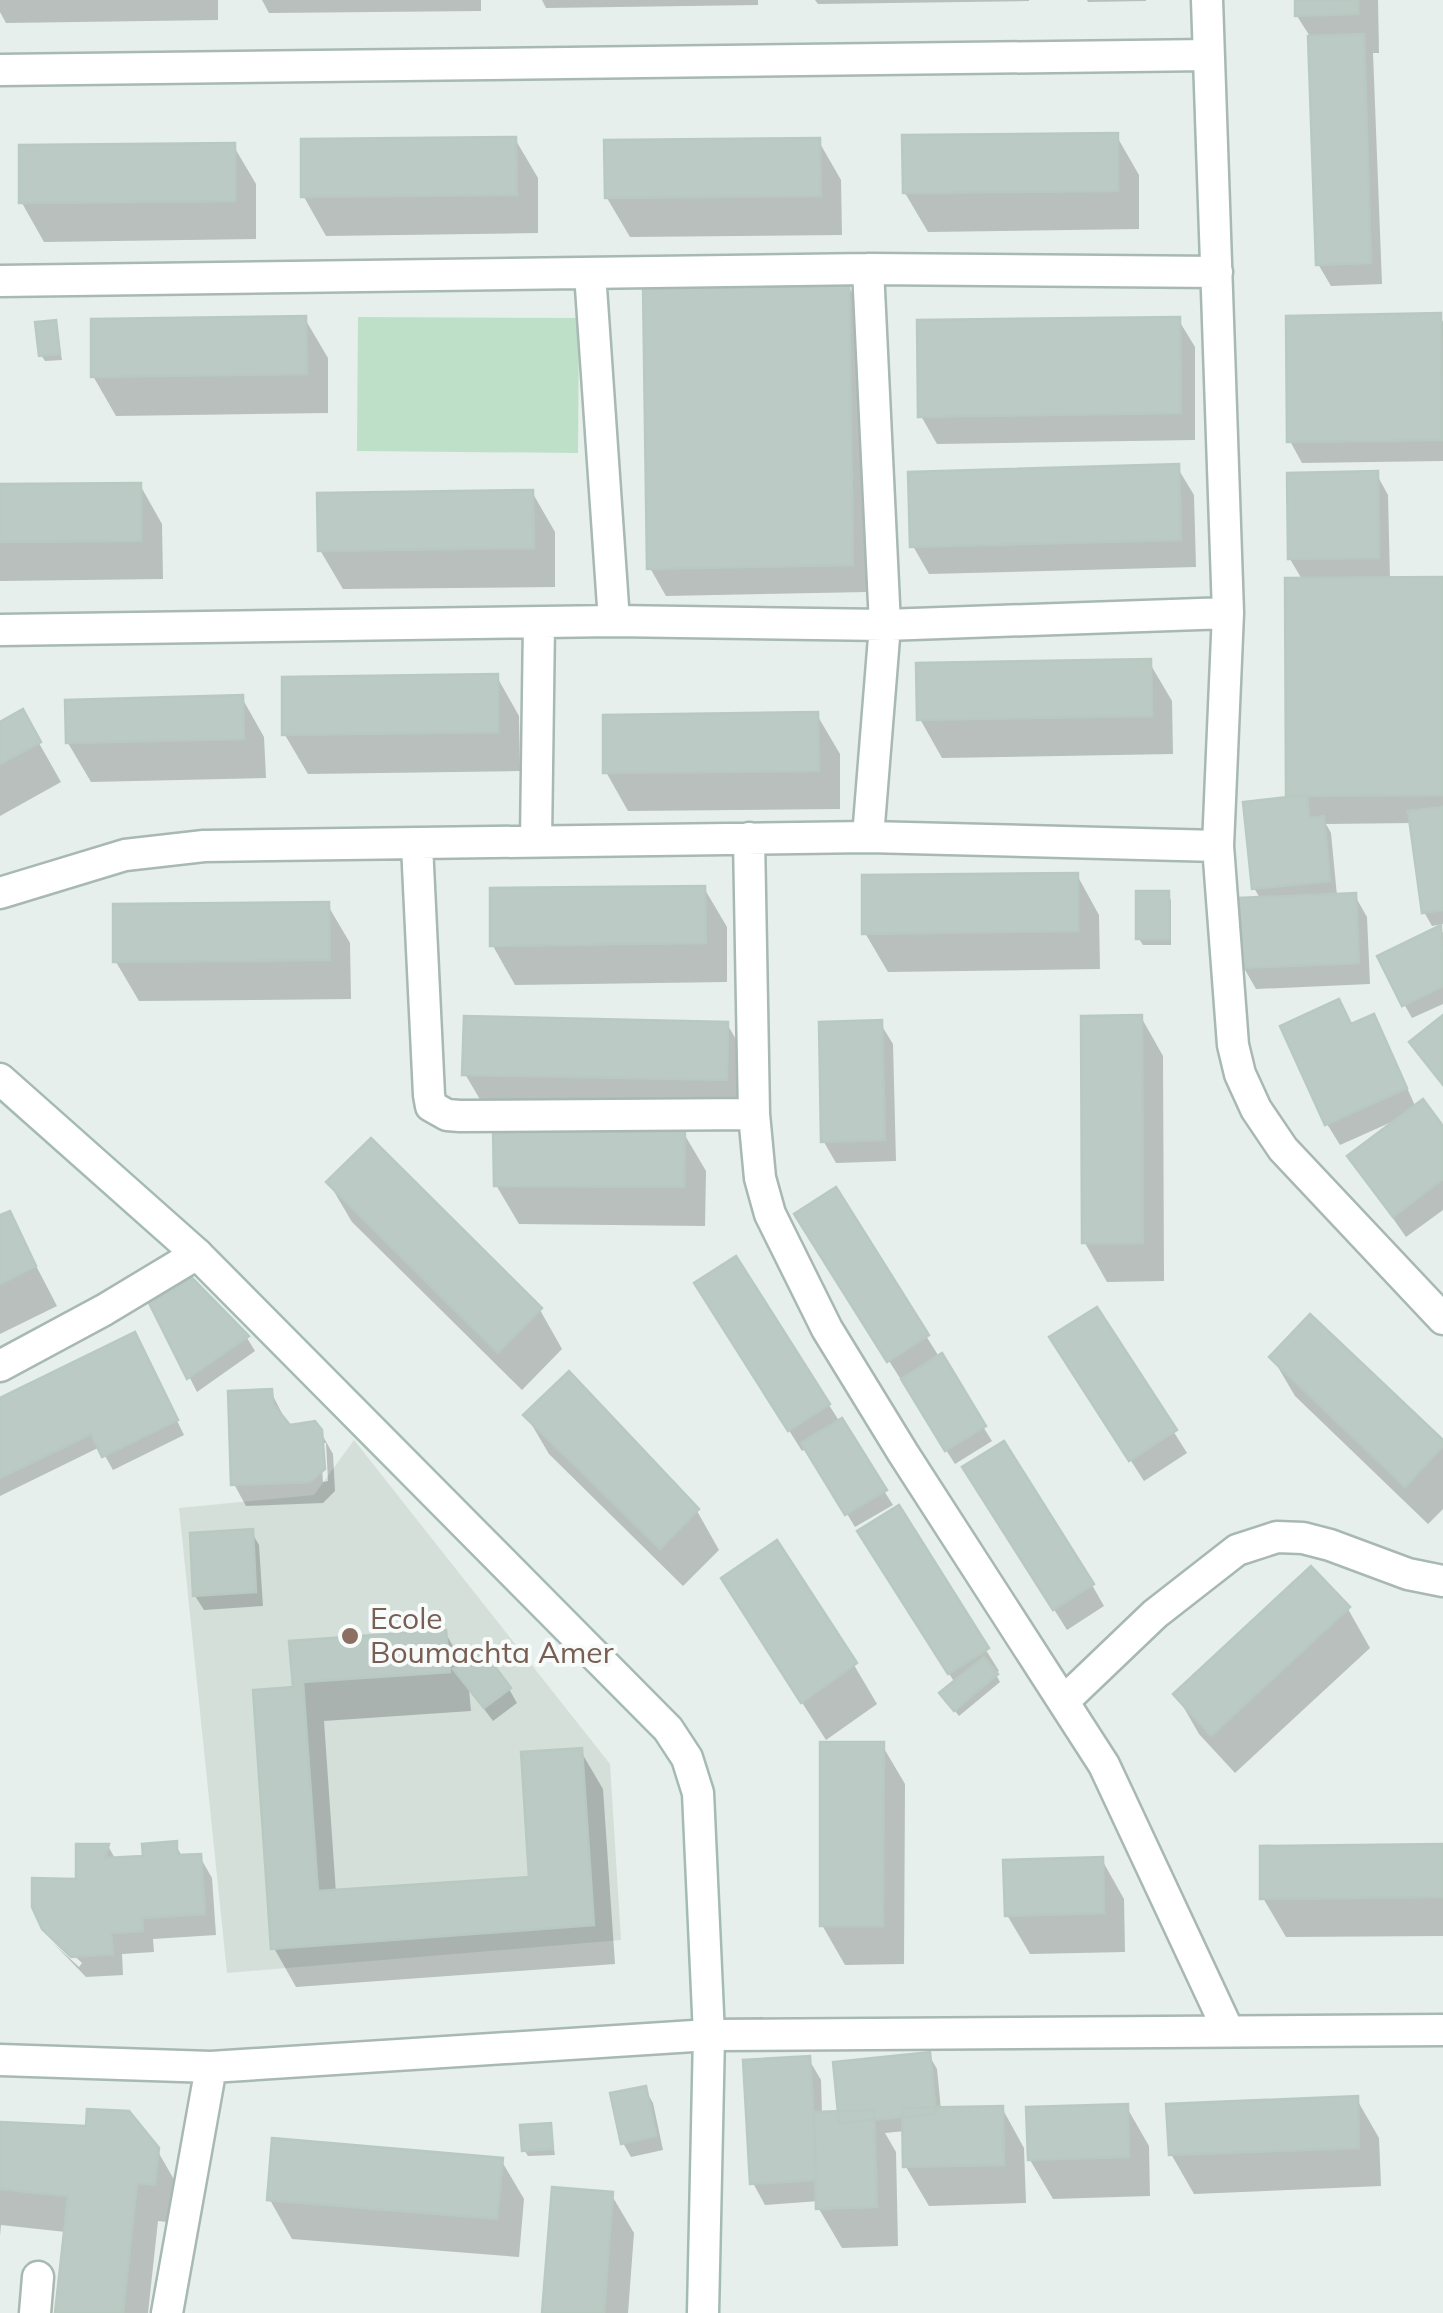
<svg xmlns="http://www.w3.org/2000/svg" width="1443" height="2313" viewBox="0 0 1443 2313" font-family="Mulish,sans-serif">
<style>
.built{fill:#d4dfda}
.green{fill:#bfe0c8}
.shadow{fill:#0003;fill-rule:evenodd}
.building{fill:#bbcac4;stroke:#b8c9c2;stroke-width:2.5}
.lines{fill:none;stroke-linecap:round;stroke-linejoin:round}
.street-casing{stroke:#a8b8b2;stroke-width:35}
.secondary-casing{stroke:#a4bbb3;stroke-width:35}
.street{stroke:#fff;stroke-width:30}
.secondary{stroke:#fff;stroke-width:30}
.education-dot{fill:#8d6e63;stroke:#f7fbf9;stroke-width:4}
.labels{text-anchor:middle;stroke-width:8;stroke-linejoin:round;paint-order:stroke}
.education-label{font-size:30px;fill:#785e54;stroke:#f7fbf9;text-anchor:start}
</style>
<rect width="100%" height="100%" fill="#e6efeb"/>
<path class="built" d="M354 1440 610 1764 621 1940 227 1973 179 1508 314 1495Z"/>
<path class="green" d="M358 317 579 318 578 453 357 451Z"/>
<path class="shadow" d="M0 0H218V20L6 23 0 12Z
M262 0H481V11L269 13Z
M542 0H758V5L546 8Z
M815 0H1029V1L818 4Z
M1087 0H1146V1L1088 2Z
M1297 0H1378L1379 53H1373L1382 284 1331 286 1318 264 1311 38 1297 16Z
M1116 135 1139 175V229L928 232 905 193Z
M515 139 538 178V233L326 236 304 197Z
M818 140 841 180 842 235 630 237 607 198Z
M233 145 256 184V239L44 242 22 203Z
M847 284 863 312 868 592 666 596 650 568Z
M1440 316 1443 322V461L1302 463 1290 441Z
M305 319 328 358V413L116 416 93 376Z
M1178 319 1195 347V440L937 444 921 416Z
M55 323 62 360 45 361 41 355Z
M1177 467 1194 495 1196 567 929 574 913 546Z
M1376 473 1388 495 1390 580 1443 579V924L1432 926 1424 912 1413 823 1326 824 1331 833 1337 896H1355L1367 917 1370 984 1256 989 1244 968 1261 900 1254 888 1291 800 1289 796 1303 581 1290 559Z
M140 485 162 524 163 579 0 581V487Z
M532 492 555 532V587L343 589 320 550Z
M1149 662 1172 701 1173 754 942 758 920 719Z
M497 677 519 716 520 771 308 774 285 735Z
M242 698 264 737 266 778 91 782 68 743Z
M22 713 61 782 0 816V725Z
M817 715 840 754V809L628 811 606 772Z
M1077 875 1099 915 1100 969 888 972 865 933Z
M704 888 727 927V982L515 985 493 946Z
M1167 894 1171 900V945H1143L1139 939Z
M327 904 350 943 351 999 139 1001 116 962Z
M1440 928 1443 933V1004L1412 1018 1404 1004Z
M1141 1017 1163 1056 1164 1281 1107 1282 1085 1243Z
M880 1023 893 1044 896 1161 836 1163 824 1142Z
M727 1024 750 1063 749 1119 488 1113 465 1074Z
M1352 1027 1385 1038 1416 1108 1443 1130V1210L1406 1237 1350 1157 1396 1120 1340 1145 1327 1124Z
M683 1132 706 1171 705 1226 519 1224 496 1185Z
M329 1183 540 1310 562 1349 522 1390 352 1222Z
M835 1191 992 1441 955 1464 809 1236Z
M9 1214 57 1306 0 1334V1218Z
M736 1260 893 1505 855 1527 807 1448 802 1451 710 1305Z
M191 1281 247 1338 255 1351 197 1392 152 1304Z
M1097 1310 1187 1453 1144 1481 1065 1359Z
M142 1349 184 1435 113 1470 100 1447 0 1496V1401Z
M1272 1357 1443 1444V1509L1428 1524 1295 1396Z
M271 1392 289 1427 320 1431 333 1454 335 1491 323 1503 246 1506 234 1484ZM320 1443H326L328 1481 323 1482Z
M526 1415 697 1511 719 1550 683 1586 549 1454Z
M978 1489 1092 1585 1104 1606 1067 1630Z
M898 1509 999 1671 995 1673 1000 1682 959 1716 946 1700 955 1683 873 1553Z
M251 1531 259 1545 263 1606 204 1610 195 1596Z
M1348 1609 1370 1648 1235 1773 1199 1734 1176 1694Z
M747 1617 854 1665 877 1704 826 1740Z
M445 1632 463 1664 509 1689 517 1703 493 1721 469 1689 471 1711 324 1721 336 1893 532 1879 580 1750 603 1789 615 1964 296 1987 274 1948 295 1690 292 1643Z
M882 1745 905 1784 904 1964 845 1965 822 1925Z
M175 1844 183 1858 200 1857 212 1878 216 1935 153 1939 154 1952 122 1954 123 1975 86 1977 53 1943 79 1967 82 1963 45 1928 108 1846 116 1860 146 1858Z
M1443 1846V1936L1286 1937 1263 1898Z
M1102 1860 1124 1899 1125 1952 1030 1954 1007 1915Z
M929 2055 937 2069 941 2110 1002 2108 1024 2148 1026 2203 929 2206 906 2167 905 2131 885 2133 896 2152 898 2246 842 2248 819 2209V2201L765 2205 753 2183 808 2058 821 2080 822 2114 841 2113Z
M645 2089 653 2103 663 2150 631 2157 623 2143Z
M1356 2098 1379 2138 1381 2186 1194 2194 1171 2154Z
M1126 2106 1149 2146 1150 2196 1053 2199 1030 2160Z
M0 2125 88 2129 157 2150 180 2190 177 2223 158 2221 148 2313H58L66 2232 1 2225 0 2236Z
M550 2126 555 2155 528 2156 524 2150Z
M501 2160 524 2199 519 2257 292 2239 270 2200Z
M611 2194 634 2233 628 2313H545Z"/>
<path class="building" d="M1295 0H1358V14L1295 16Z
M1364 34 1371 263 1316 265 1308 36Z
M1118 133V191L903 193 902 135Z
M516 137 517 195 301 197V139Z
M820 138 821 196 605 198 604 140Z
M235 143V201L19 203V145Z
M849 282 853 565 647 569 643 286Z
M1441 313 1442 440 1287 442 1286 316Z
M306 316 307 374 91 377V319Z
M1180 317 1181 413 918 417 917 320Z
M56 320 60 354 39 356 35 322Z
M1179 464 1181 540 910 547 908 472Z
M1378 471 1379 558 1288 559 1287 473Z
M141 483V541L0 542V484Z
M533 490 534 548 318 551 317 493Z
M1443 577V795L1286 796 1285 578Z
M1151 659 1152 716 917 720 916 663Z
M498 674V732L282 735V677Z
M243 695 244 739 66 743 65 700Z
M23 709 41 742 0 764V722Z
M818 712 819 771 603 773V715Z
M1307 795 1309 818 1324 816 1330 881 1252 889 1243 802Z
M1443 807V910L1422 913 1408 811Z
M1078 873V931L862 934V875Z
M705 886 706 943 490 946V888Z
M1136 891H1169V939H1136Z
M1356 893 1359 963 1241 968 1238 898Z
M329 902 330 960 113 962V904Z
M1441 925 1443 986 1402 1006 1377 956Z
M1339 999 1351 1024 1374 1014 1407 1088 1325 1125 1280 1026Z
M1142 1015 1143 1243H1082L1081 1016Z
M1443 1015V1085L1409 1042Z
M464 1016 728 1022 727 1080 462 1075Z
M882 1020 885 1140 821 1142 819 1022Z
M1423 1099 1443 1126V1179L1393 1217 1347 1156Z
M493 1128 685 1129 684 1187 494 1186Z
M371 1138 542 1308 498 1353 326 1182Z
M836 1187 929 1335 887 1362 794 1214Z
M10 1211 36 1266 0 1284V1215Z
M736 1256 830 1404 788 1431 694 1283Z
M192 1278 249 1336 187 1379 149 1303Z
M1097 1307 1177 1430 1129 1461 1049 1337Z
M1310 1314 1443 1440V1446L1405 1487 1269 1357Z
M135 1332 178 1420 102 1457 91 1434 0 1478V1398Z
M942 1353 986 1426 945 1451 901 1379Z
M569 1371 699 1509 660 1549 523 1415Z
M272 1389 273 1404 290 1425 315 1421 322 1430 325 1469 310 1482 231 1485 228 1391Z
M842 1418 887 1490 845 1515 801 1443Z
M1004 1441 1094 1584 1053 1610 962 1467Z
M899 1505 989 1648 948 1674 857 1531Z
M253 1529 256 1592 193 1596 190 1533Z
M777 1540 857 1663 801 1703 721 1578Z
M1311 1566 1350 1607 1211 1736 1173 1694Z
M446 1630 450 1672 303 1682 318 1891 529 1877 521 1752 582 1748 594 1925 271 1949 253 1690 293 1687 289 1641Z
M481 1648 511 1688 484 1708 453 1669Z
M984 1657 998 1674 954 1711 939 1693Z
M820 1742H884L883 1926H820Z
M177 1841V1855L201 1854 205 1914 142 1918 143 1931 111 1933 113 1954 71 1957 42 1929 32 1907V1878L76 1879V1844H109L105 1858 143 1856 142 1844Z
M1443 1844V1897L1260 1899V1846Z
M1103 1857 1104 1913 1005 1916 1003 1860Z
M930 2052 936 2114 839 2123 833 2062Z
M810 2056 817 2180 750 2184 743 2060Z
M646 2086 656 2136 621 2144 610 2093Z
M1358 2096 1359 2148 1169 2155 1166 2104Z
M1128 2104 1129 2157 1028 2160 1026 2107Z
M1003 2106 1004 2165 903 2167 902 2108Z
M87 2109 129 2111 159 2148 155 2185 137 2183 123 2313H55L68 2196 0 2189V2122L86 2126Z
M874 2110 877 2207 816 2209 814 2112Z
M551 2123 553 2149 522 2151 520 2125Z
M272 2138 503 2158 497 2219 267 2200Z
M552 2187 613 2192 604 2313H542Z"/>
<g class="lines">
<g class="street-casing">
<path id="street" d="M1207 0 1228 613 1218 846 1233 1045 1240 1074 1256 1109 1283 1149 1443 1319
M0 70 1208 55
M868 269 885 625 868 837
M590 273 614 621
M0 281 868 269 1217 272
M0 630 614 621 885 625 1228 613
M749 838 754 1114 760 1178 770 1214 827 1329 903 1453 1104 1765 1228 2030
M536 841 539 623
M417 845 429 1095 431 1106 447 1115 460 1116 754 1114
M0 893 125 855 204 846 868 837 1218 846
M0 1366 104 1310 197 1254
M1064 1701 1155 1614 1237 1550 1277 1537 1303 1538 1330 1545 1408 1574 1443 1581
M0 2060 211 2067 709 2035 1443 2030
M35 2313 38 2277
M167 2313 211 2067"/>
</g>
<g class="secondary-casing">
<path id="secondary" d="M0 1079 197 1254 668 1729 687 1758 698 1793 709 2035 703 2313"/>
</g>
<use href="#street" class="street"/>
<use href="#secondary" class="secondary"/>
</g>
<circle class="education-dot" cx="350" cy="1636" r="10"/>
<g class="labels">
<g class="education-label">
<text x="370" y="1629">Ecole<tspan x="370" dy="34">Boumachta Amer</tspan></text>
</g>
</g>
</svg>
